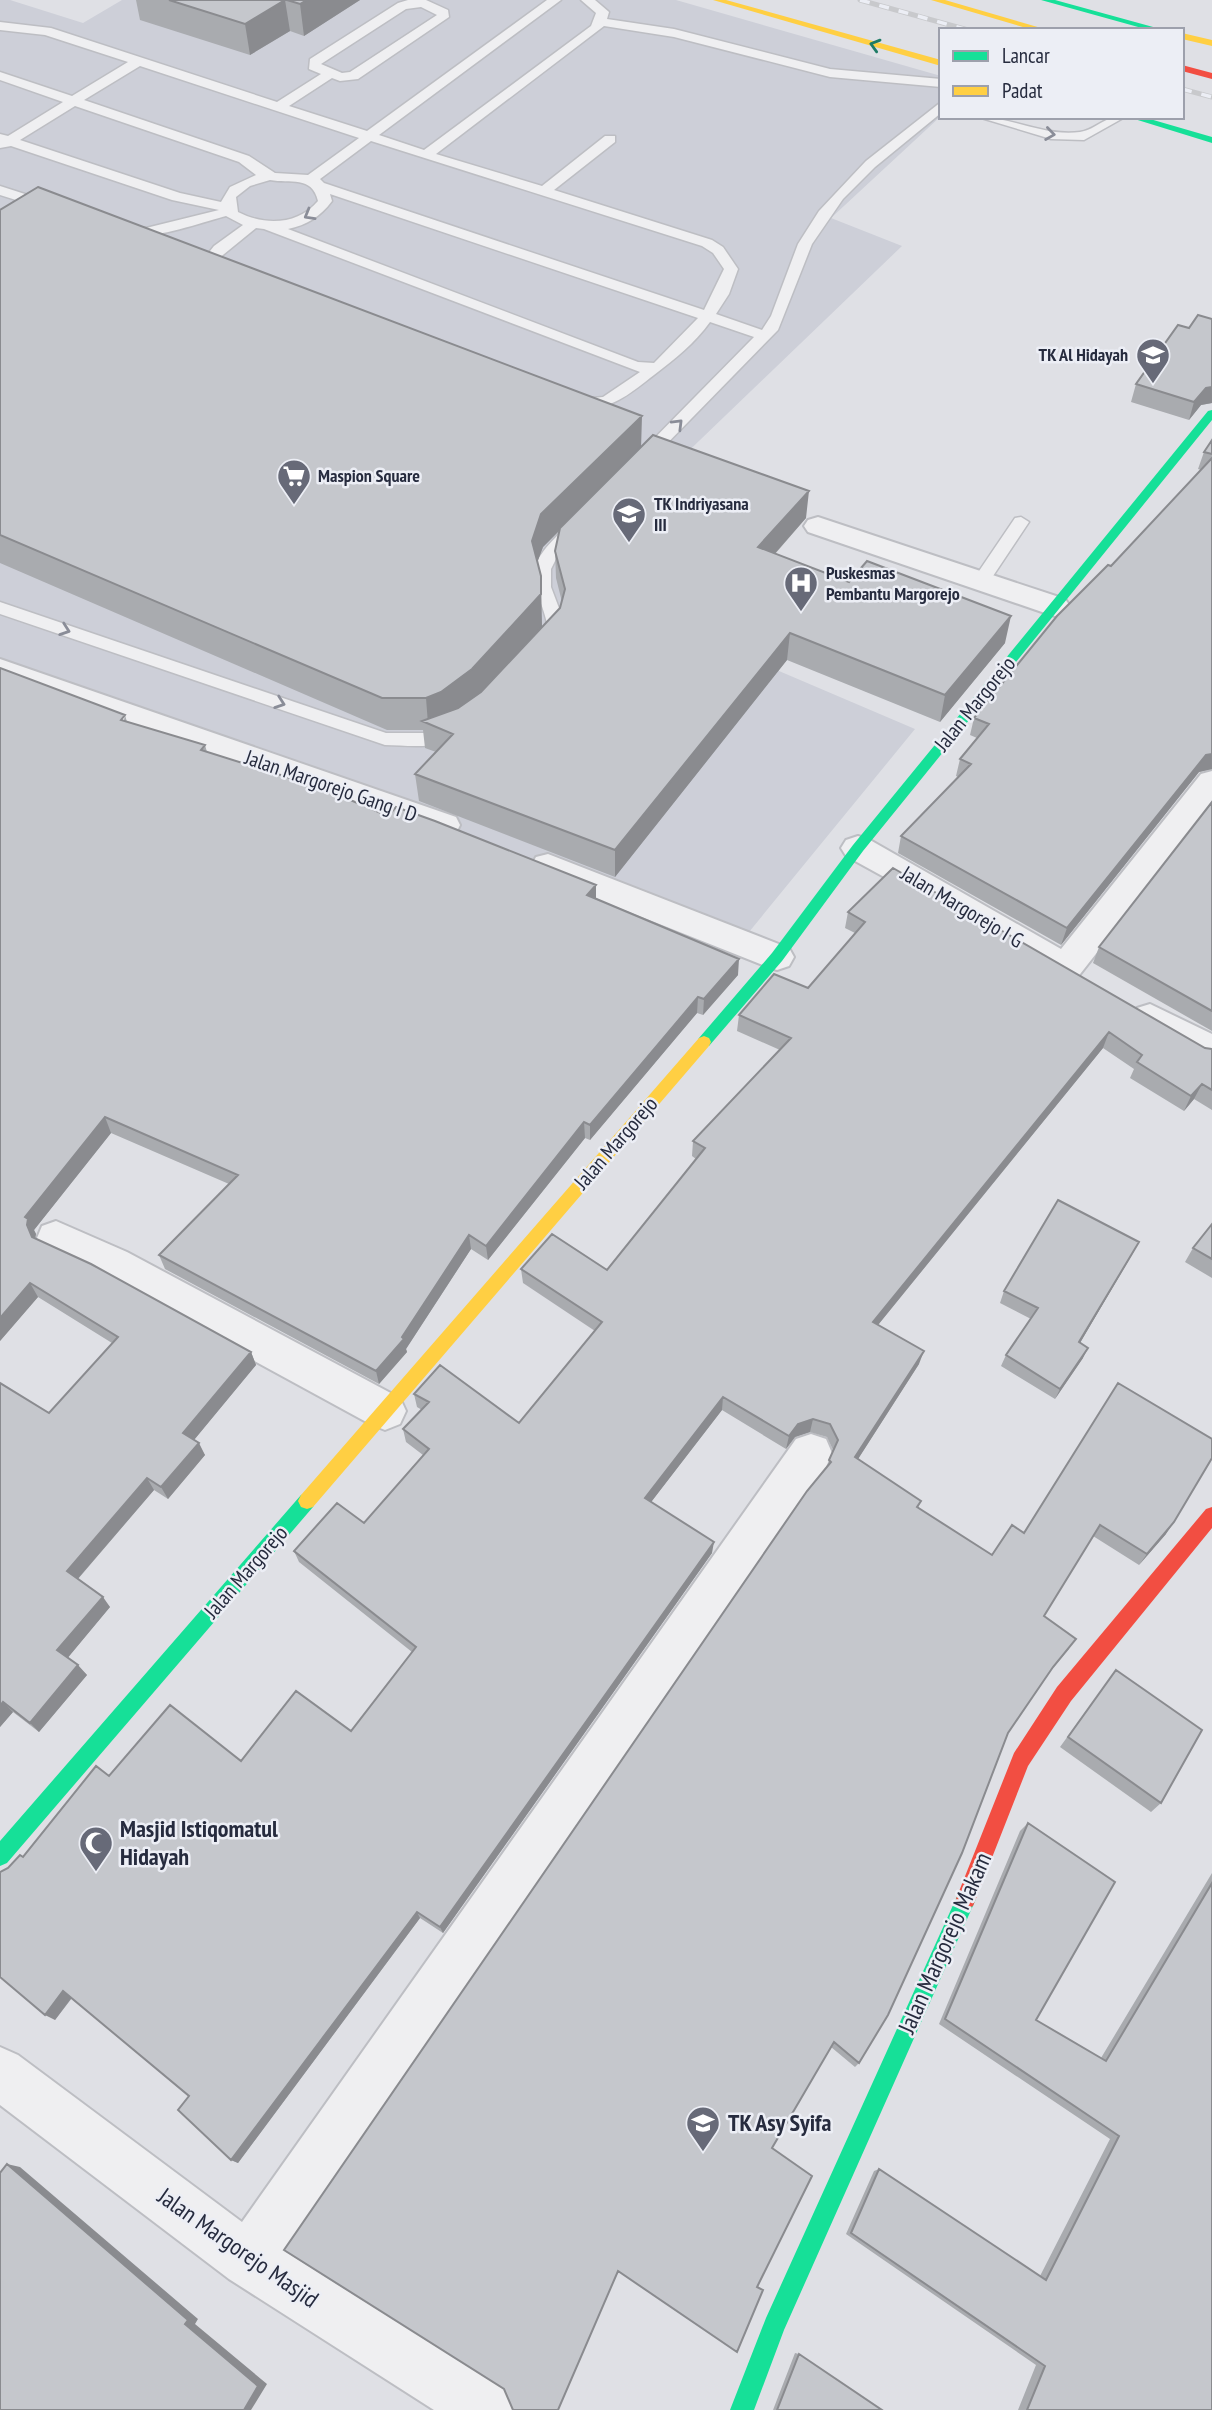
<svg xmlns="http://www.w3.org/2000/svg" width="1212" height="2410" viewBox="0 0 1212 2410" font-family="'PT Sans Narrow',sans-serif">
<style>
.built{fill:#cdcfd8}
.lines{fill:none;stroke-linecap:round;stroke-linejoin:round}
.lane-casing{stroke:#bdbec3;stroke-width:3}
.street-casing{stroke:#bdbec3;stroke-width:4}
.lane{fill:#efeff1;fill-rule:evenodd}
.street{fill:#efeff1;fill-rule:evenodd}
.fast{fill:#16e098;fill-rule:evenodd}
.slow{fill:#ffcf43;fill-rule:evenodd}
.jam{fill:#f24e42;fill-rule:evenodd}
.rail-casing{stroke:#c8c9cc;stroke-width:5}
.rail{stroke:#eceef5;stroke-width:3.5;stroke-dasharray:10;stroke-linecap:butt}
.wall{fill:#a9abaf;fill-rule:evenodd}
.shaded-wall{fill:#8a8b8f}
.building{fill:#c5c7cc;stroke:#8a8b8f;stroke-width:2}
.oneway{stroke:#1f7c66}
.oneway2{stroke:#8a8d98}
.labels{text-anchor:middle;stroke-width:5;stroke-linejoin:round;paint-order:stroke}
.far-poi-label{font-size:18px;font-weight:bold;fill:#262b3e;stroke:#eceef5;text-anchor:start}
.street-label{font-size:21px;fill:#262b3e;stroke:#eceef5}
.near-poi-label{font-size:24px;font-weight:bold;fill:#262b3e;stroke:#eceef5;text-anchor:start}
.near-street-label{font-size:24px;fill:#262b3e;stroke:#eceef5}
</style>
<rect width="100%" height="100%" fill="#dfe0e5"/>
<path class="built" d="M0 0H10L83 23 122 0H676L941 76V116L831 218 902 246 572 563 594 592 915 729 731 954 0 664Z"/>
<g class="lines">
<g class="lane-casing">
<path id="lane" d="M408 0H426L448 10 449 17 358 79 340 81 332 78 289 106 367 131 547 0H561L379 135 424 150 591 26 596 13 581 0H595L609 12 607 19 674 29 830 69 941 79V87L830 77 674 37 604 26 436 154 542 186 605 136H615V142L554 190 712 240 723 247 738 269 729 294 716 314 762 330 771 316 798 244 819 211 866 161 941 102V113L875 167 843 199 812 244 778 330 648 463H636V457L754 337 710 322C694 344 675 359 654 375 628 395 607 415 570 406V400L603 397 640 372 264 229 256 228 218 259 233 274 231 277H221L203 260 214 246 243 225 226 216C202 222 136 247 117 230L124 226 146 228 219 210 172 200 11 146 0 148V134L8 136 63 102 0 80V72L72 96 128 62 45 35 0 30V22L51 28 277 102 321 74 309 69 310 59 398 3ZM421 7 437 15 350 72 342 73 321 64 406 9ZM140 66 359 138 308 175 275 173 249 156 84 100ZM75 106 239 162 256 175 230 187 221 202 180 193 20 140ZM371 141 702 246 713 253 724 269 704 310 324 183 320 179ZM270 180C290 184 312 175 318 201 298 225 265 226 238 212L236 197 250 186ZM330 194 698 318 654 363 638 362 288 229C307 225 320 217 332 201Z
M978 117C1012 117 1046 137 1080 132 1098 129 1100 117 1125 117L1084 140 1051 139Z
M0 186 56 204 58 207 51 211 0 195Z
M1021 517 1029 522 987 585H975L972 581 975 577 1015 518Z
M576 522 584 527 557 557 551 569V587L565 624 550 644H538L535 640 547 623C538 584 518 576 555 538 561 532 567 524 576 522Z
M0 602 386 733H430L452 724 461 730C446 752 408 745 385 745L0 614Z"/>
</g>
<g class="street-casing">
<path id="street" d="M818 517 1065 599 1070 606 1065 613 1055 616 1045 613 808 532 804 526 808 520Z
M0 659 456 817 460 825 456 833 444 837 106 721 0 680Z
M1212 771V806L1077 978 1065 982 1053 978 906 889 846 856 841 848 846 840 858 836 870 840 1061 949 1201 774Z
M548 854 789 948 794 957 789 966 777 970 765 966 536 875 531 866 536 857Z
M1150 1004 1212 1034V1065L1137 1028 1132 1018 1137 1008Z
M56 1221 127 1252 400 1398 406 1411 400 1424 385 1430 370 1424 99 1276 42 1250 37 1238 42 1226Z
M811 1434 826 1439 832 1453 826 1467 286 2252 505 2390 513 2410H434L229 2279 0 2105V2047L18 2055 242 2222 796 1439Z"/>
</g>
<use href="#lane" class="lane"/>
<use href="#street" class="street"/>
<path class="fast" d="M1041 0H1055L1164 30H1149Z
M1128 117H1143L1212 137V143Z
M1212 410V420L863 851 782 961 709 1046H699L697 1042 699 1038 772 953 853 845 1208 411Z
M307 1493 313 1495 316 1501 313 1507 7 1863 0 1866V1841L301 1495Z
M966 1889 973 1892 976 1899 784 2330 754 2410H730L766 2318 959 1892Z"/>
<path class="slow" d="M713 0H726L941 60V66Z
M931 0H945L1048 30H1033Z
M1182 33 1212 40V46L1182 39Z
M704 1036 709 1038 711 1042 709 1046 313 1507 307 1509 301 1507 298 1501 301 1495 699 1038Z"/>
<path class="jam" d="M1182 65 1212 73V79L1182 71Z
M1212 1507V1528L1071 1701 1028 1766 973 1906 966 1909 959 1906 956 1899 1014 1753 1057 1687 1206 1509Z"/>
<g class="rail-casing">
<path id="rail" d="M860 0 968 30
M1182 89 1212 97"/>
</g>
<use href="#rail" class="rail"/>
</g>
<path class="wall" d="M136 0H360L304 36 290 31 250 55 140 20Z
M0 210 641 447 806 518 775 554 1005 643 940 722 787 660 615 877 419 801 415 774 436 752 425 748 423 730H387L0 563ZM559 531 555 551 556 578 562 602 560 608 542 627 537 562 543 547Z
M1212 319V403L1201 405 1189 420 1131 402 1136 384 1189 328Z
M1212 440V769L1199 772 1061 945 898 853 901 836 958 777 956 776 960 759 977 738 970 735 974 718 1111 566 1201 470 1198 469 1204 452Z
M125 715 127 722 205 745 207 752 388 816 596 885V898L738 975 703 1015 697 1013 590 1140 585 1138 488 1260 471 1249 406 1349 407 1352 379 1384 165 1269 159 1255 229 1184 111 1133 34 1230 36 1234 35 1238 251 1352 256 1365 194 1440 205 1455 168 1499 154 1490 78 1579 110 1607 68 1657 87 1675 39 1732 13 1712 0 1727V1383L49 1413 112 1343 38 1297 0 1341Z
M1212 802V1031L1093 963 1099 947Z
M848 912 1205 1048 1212 1049V1110L1194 1099 1184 1111 1130 1078 1134 1069 1103 1048 878 1325 919 1364 858 1459 921 1501 918 1508 992 1555 1024 1533 1118 1383 1166 1534 1139 1565 1093 1536 1044 1616 1069 1649 1047 1675 1008 1733 859 2063 855 2067 831 2047 772 2148 757 2287 737 2352 618 2271 827 1467 833 1450 827 1437 810 1432 795 1437 786 1449 722 1410 651 1502 712 1553 443 1933 420 1918 238 2163 231 2160 189 2096 72 1998 55 2020 8 1868 23 1857 109 1776 241 1761 351 1731 412 1652 299 1562 294 1551 364 1523 423 1455 406 1442 403 1429 422 1410 417 1407 414 1394 519 1423 595 1331 523 1283 521 1269 607 1270 696 1159 692 1156 693 1141 780 1050 737 1031 739 1015 808 988 855 933 845 928Z
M1212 1224V1278L1185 1262 1193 1248Z
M1139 1242 1080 1343 1083 1358 1055 1399 1001 1366 1006 1355 1031 1319 1000 1303 1004 1291Z
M1116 1670 1161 1803 1151 1812 1060 1747Z
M1028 1823 1036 2020 1101 2058 1212 1873V2410H1018L1036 2365 846 2234 874 2171 879 2169 1040 2276 1110 2139 939 2024 1020 1831Z
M795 2353 799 2354 882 2410H773Z"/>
<path class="shaded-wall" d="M285 0 290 31 250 55 245 24Z
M307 0H360L304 36 300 4Z
M1212 387V403L1201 405 1189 420 1194 402 1206 388Z
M642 416 641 449 543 547 533 574 532 541 541 514Z
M809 491 806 518 756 575 758 547Z
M541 576 542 627 475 701 428 724 426 698Z
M1011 616 1005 643 940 722 945 695Z
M790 633 787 660 615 877V850Z
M1212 754V769L1199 772 1061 945 1067 928 1206 755Z
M596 885V901L587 895Z
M739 959 738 975 703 1015 704 999Z
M698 997 697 1013 590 1140V1125Z
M1109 1032 1103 1048 869 1336 873 1322Z
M1202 1084 1194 1099 1184 1111 1191 1096Z
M105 1117 111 1133 34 1230 36 1234 35 1239 32 1237 25 1217Z
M584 1122 585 1138 488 1260 486 1246Z
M469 1235 471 1249 406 1349 407 1352 379 1384 376 1371 402 1337Z
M1139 1242 1133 1253 1074 1353 1079 1342Z
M30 1283 38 1297 0 1341V1318Z
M1088 1348 1083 1358 1055 1399 1060 1389Z
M924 1351 919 1364 851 1470 855 1457Z
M251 1352 256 1365 189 1446 183 1433Z
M723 1397 722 1410 645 1510V1498Z
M813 1419 810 1432 795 1437 786 1449 789 1436 798 1424Z
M199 1443 205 1455 168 1499 161 1487Z
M147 1478 154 1490 75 1582 67 1571Z
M1174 1522 1166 1534 1139 1565 1147 1554Z
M714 1542 712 1553 443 1933 440 1927Z
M103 1597 110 1607 66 1660 57 1650Z
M78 1665 87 1675 39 1732 30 1723Z
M3 1702 13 1712 0 1727V1706Z
M417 1912 420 1918 238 2163 231 2160Z
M63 1991 73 1996 55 2020 45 2015Z
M7 2164 20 2167 198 2319 195 2324 267 2384 251 2410H244L185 2324Z"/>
<path class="building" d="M169 0H285L245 24Z
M287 0H307L300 4Z
M38 187 642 416 541 514 532 541 541 576V594L472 669 441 692 426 698H382L0 535V210Z
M1198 315 1212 319V387L1206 388 1194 402 1136 384 1178 325 1189 328Z
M653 435 809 491 758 547 849 582 867 561 1011 616 945 695 790 633 615 850 415 774 453 734 422 721 458 708 481 692 560 608 565 589 555 551 560 528Z
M1212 440V454L1204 452Z
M1212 458V754L1206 755 1067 928 901 836 971 764 960 759 989 724 974 718 1057 616 1108 565 1111 566Z
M0 668 125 715 121 720 205 745 201 750 322 788 388 816 396 807 435 821 596 885 587 895 739 959 704 999 698 997 590 1125 584 1122 486 1246 469 1235 402 1337 404 1339 376 1371 159 1255 238 1175 105 1117 25 1217 28 1219 27 1225 32 1237 91 1264 251 1352 183 1433 199 1443 161 1487 147 1478 67 1571 103 1597 57 1650 78 1665 30 1723 3 1702 0 1706V1383L49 1413 118 1337 30 1283 0 1318Z
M1212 802V1011L1099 947Z
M893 868 1205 1048 1212 1049V1090L1202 1084 1191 1096 1137 1062 1142 1055 1109 1032 873 1322 924 1351 855 1457 921 1501 917 1507 992 1555 1012 1525 1024 1533 1118 1383 1212 1439V1458L1174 1522 1147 1554 1100 1525 1044 1616 1076 1639 1053 1667 1008 1733 962 1853 888 2015 859 2063 834 2042 772 2148 812 2176 757 2287 763 2290 737 2352 618 2271 558 2410H513L504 2389 284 2250 807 1491 831 1462 829 1460 838 1440 830 1424 813 1419 798 1424 789 1436 723 1397 645 1498 714 1542 440 1927 417 1912 231 2160 178 2110 189 2096 63 1991 45 2015 0 1977V1872L8 1868 20 1855 23 1857 96 1766 109 1776 170 1705 241 1761 296 1691 351 1731 416 1647 294 1551 337 1503 364 1523 429 1449 403 1429 429 1402 414 1394 440 1365 519 1423 602 1322 521 1269 552 1234 607 1270 705 1148 693 1141 791 1038 739 1015 774 974 808 988 865 922 848 912Z
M1058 1200 1139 1242 1079 1342 1088 1348 1060 1389 1006 1355 1038 1308 1004 1291Z
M1212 1224V1259L1193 1248Z
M1116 1670 1202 1730 1161 1803 1068 1737Z
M1028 1823 1115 1882 1036 2020 1106 2061 1212 1883V2410H1027L1045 2366 851 2233 879 2169 1046 2280 1119 2136 945 2019Z
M7 2164 188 2320 185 2324 258 2386 244 2410H0V2173Z
M799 2354 882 2410H777Z"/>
<defs><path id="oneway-chevron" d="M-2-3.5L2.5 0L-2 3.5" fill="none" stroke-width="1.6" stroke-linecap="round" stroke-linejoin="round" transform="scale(1.75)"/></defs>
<use class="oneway" href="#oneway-chevron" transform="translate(875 45) rotate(-164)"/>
<g class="oneway2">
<use href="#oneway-chevron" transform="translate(1050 134) rotate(8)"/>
<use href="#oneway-chevron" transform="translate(309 215) rotate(150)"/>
<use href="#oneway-chevron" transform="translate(678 424) rotate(-45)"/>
<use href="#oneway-chevron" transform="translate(65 630) rotate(19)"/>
<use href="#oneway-chevron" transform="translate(280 703) rotate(19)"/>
</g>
<defs>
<g id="school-pin" transform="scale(1.75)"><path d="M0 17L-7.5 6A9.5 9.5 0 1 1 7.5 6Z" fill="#676a78" stroke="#eceef5"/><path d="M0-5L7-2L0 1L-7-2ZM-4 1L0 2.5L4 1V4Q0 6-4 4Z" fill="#fff"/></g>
<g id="supermarket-pin" transform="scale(1.75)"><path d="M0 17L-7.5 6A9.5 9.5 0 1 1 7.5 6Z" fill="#676a78" stroke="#eceef5"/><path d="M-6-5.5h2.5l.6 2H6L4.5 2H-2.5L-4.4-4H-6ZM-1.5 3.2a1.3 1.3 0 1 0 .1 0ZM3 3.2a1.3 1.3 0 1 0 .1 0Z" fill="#fff"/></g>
<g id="hospital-pin" transform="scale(1.75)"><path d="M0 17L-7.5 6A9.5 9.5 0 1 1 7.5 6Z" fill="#676a78" stroke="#eceef5"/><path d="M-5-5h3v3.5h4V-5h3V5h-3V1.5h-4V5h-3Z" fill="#fff"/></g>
<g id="mosque-pin" transform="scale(1.75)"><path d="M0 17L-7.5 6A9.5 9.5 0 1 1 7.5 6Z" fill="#676a78" stroke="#eceef5"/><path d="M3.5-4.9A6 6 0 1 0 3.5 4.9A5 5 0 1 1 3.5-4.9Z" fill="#fff"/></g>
</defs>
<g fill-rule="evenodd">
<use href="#school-pin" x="1153" y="355"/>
<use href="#supermarket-pin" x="294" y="476"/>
<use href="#school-pin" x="629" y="514"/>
<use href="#hospital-pin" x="801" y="583"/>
<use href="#mosque-pin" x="96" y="1843"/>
<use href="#school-pin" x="703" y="2123"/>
</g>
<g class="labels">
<g class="far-poi-label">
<text x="1128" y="361" text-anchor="end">TK Al Hidayah</text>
<text x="318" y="482">Maspion Square</text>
<text x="654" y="510">TK Indriyasana<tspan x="654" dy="21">III</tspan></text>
<text x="826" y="579">Puskesmas<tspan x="826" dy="21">Pembantu Margorejo</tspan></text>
</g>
<g class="street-label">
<text transform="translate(975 704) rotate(-51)" y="7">Jalan Margorejo</text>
<text transform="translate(331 786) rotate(19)" y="7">Jalan Margorejo Gang I D</text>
<text transform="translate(962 907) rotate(31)" y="7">Jalan Margorejo I G</text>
<text transform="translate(616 1143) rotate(-49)" y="7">Jalan Margorejo</text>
<text transform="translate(246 1572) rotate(-49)" y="7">Jalan Margorejo</text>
</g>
<g class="near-poi-label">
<text x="120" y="1837">Masjid Istiqomatul<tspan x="120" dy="28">Hidayah</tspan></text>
<text x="728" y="2131">TK Asy Syifa</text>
</g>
<g class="near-street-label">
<text transform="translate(945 1943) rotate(-66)" y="8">Jalan Margorejo Makam</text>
<text transform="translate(238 2248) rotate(35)" y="8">Jalan Margorejo Masjid</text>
</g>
</g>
<rect x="939" y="28" width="245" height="91" fill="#eceef5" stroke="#9da0ac" stroke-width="2"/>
<rect x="953" y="51" width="35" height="10" fill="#16e098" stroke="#9da0ac" stroke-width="2"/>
<text x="1002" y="63" font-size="21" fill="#262b3e">Lancar</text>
<rect x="953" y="86" width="35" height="10" fill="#ffcf43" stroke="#9da0ac" stroke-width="2"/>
<text x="1002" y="98" font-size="21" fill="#262b3e">Padat</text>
</svg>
